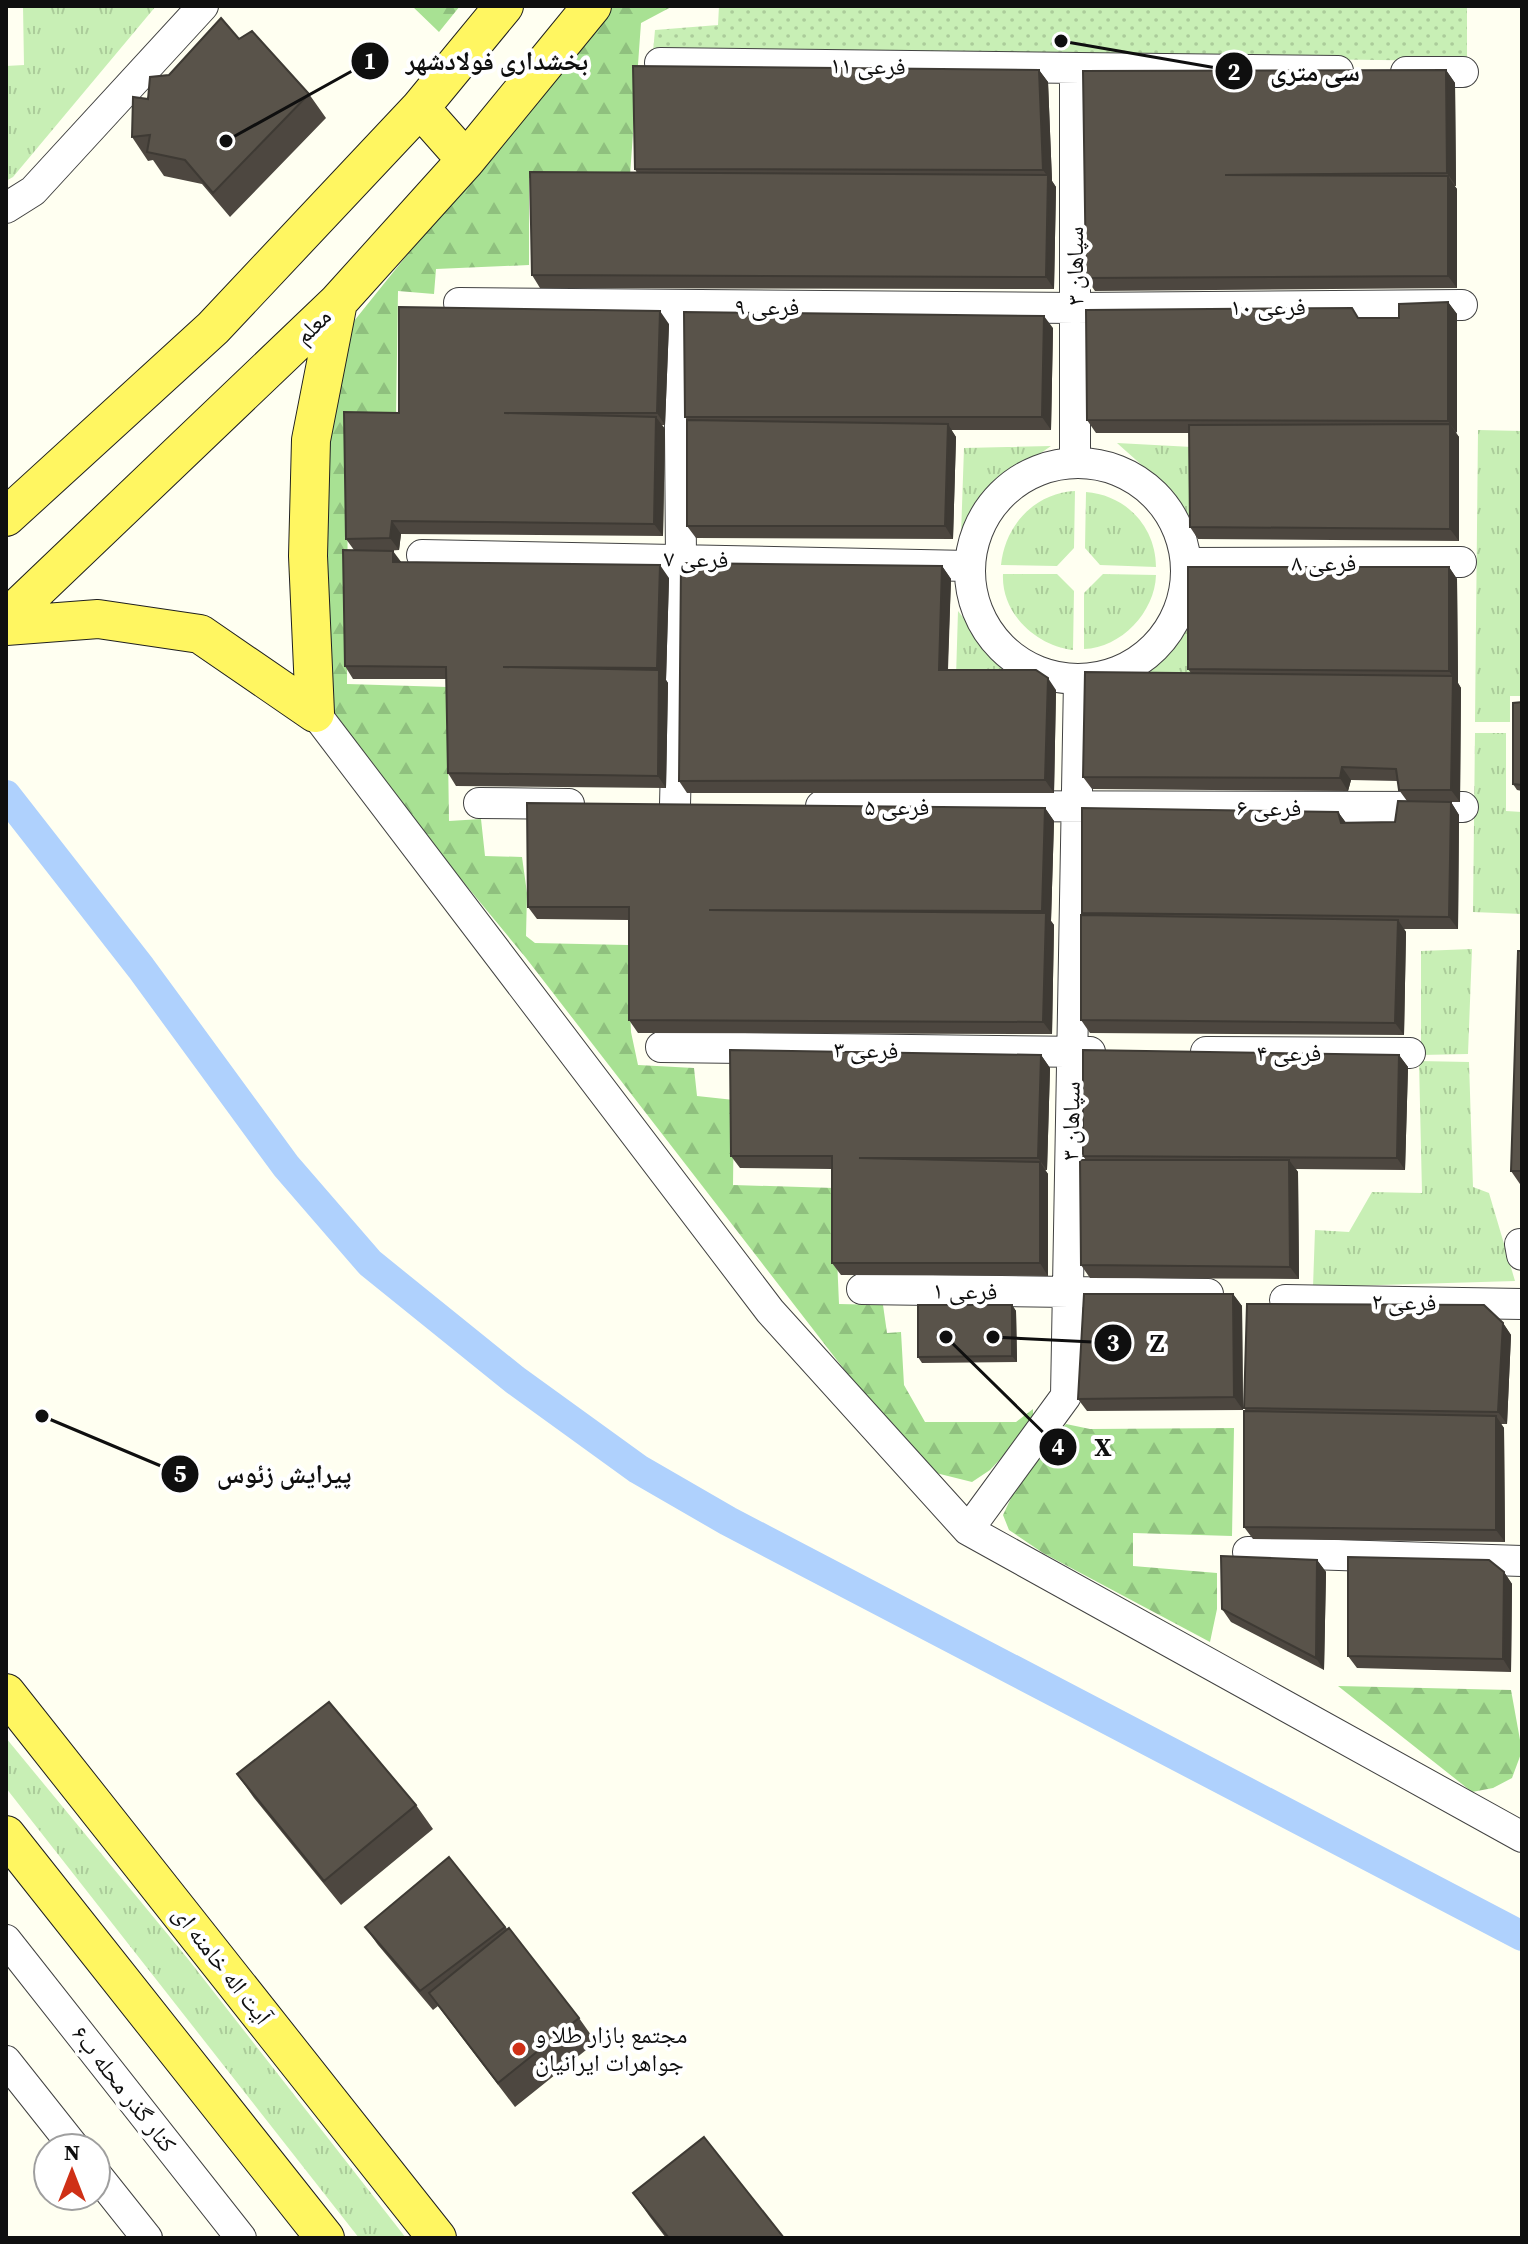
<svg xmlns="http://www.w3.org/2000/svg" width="1528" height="2244" viewBox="0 0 1528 2244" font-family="'Source Serif 4','Noto Naskh Arabic',serif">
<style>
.grass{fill:url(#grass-tufts)}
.forest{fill:url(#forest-firs)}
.park{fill:url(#park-dots)}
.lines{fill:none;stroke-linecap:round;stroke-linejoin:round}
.canal{stroke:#afd1fd;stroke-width:30}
.minor-casing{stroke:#424242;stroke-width:32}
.major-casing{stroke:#202020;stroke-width:40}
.minor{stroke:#fff;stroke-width:30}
.major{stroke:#fff661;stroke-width:38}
.wall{fill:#4d4740}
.shaded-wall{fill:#3e3a34}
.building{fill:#59534a;stroke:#3e3a34;stroke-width:2}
.poi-dot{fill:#cf3016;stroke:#fff;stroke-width:3}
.labels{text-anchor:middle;stroke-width:8;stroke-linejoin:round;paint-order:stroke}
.street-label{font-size:24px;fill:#0f0f0f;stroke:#fff}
.poi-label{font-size:24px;fill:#0f0f0f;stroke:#fff;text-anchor:start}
.leader{fill:none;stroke:#0f0f0f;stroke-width:3}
.callout-dot{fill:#0f0f0f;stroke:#fff;stroke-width:3}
.mark-label{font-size:24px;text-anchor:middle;font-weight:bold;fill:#fff}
.callout-label{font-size:26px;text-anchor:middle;font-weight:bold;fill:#0f0f0f;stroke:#fff;stroke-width:8;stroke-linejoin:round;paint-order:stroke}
</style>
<defs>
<pattern id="grass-tufts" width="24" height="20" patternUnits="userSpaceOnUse" patternTransform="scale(2)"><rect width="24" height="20" fill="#c8efb5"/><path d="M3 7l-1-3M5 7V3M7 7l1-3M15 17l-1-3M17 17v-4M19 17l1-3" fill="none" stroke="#abcc9a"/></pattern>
<pattern id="forest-firs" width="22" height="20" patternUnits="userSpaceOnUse" patternTransform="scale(2)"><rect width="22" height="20" fill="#a8e193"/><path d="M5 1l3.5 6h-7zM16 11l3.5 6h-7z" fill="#8fc07e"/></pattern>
<pattern id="park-dots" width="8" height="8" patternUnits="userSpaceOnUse" patternTransform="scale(2)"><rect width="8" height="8" fill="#c8efb5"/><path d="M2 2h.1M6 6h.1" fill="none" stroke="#abcc9a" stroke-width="1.8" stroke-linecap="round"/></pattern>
</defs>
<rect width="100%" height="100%" fill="#fffff1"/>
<path class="grass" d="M23 6H156L13 177 6 181V66L24 65Z
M1478 430 1522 431V696H1510V722H1475Z
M1117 443 1192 447 1194 524 1164 485Z
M1051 446C1013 471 987 497 961 535L964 448Z
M1075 491 1074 548 1057 566 1001 565C1005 525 1035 493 1075 491Z
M1086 492C1126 495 1156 527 1156 567L1100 565 1085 548Z
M1003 574H1057L1074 591 1073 650C1036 646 1001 613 1003 574Z
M1103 574 1156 575C1155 612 1121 648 1084 649V593Z
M1193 604 1192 680H1126L1171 641Z
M958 611 983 643 1015 675 956 677Z
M1475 733H1506V811L1522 812V914L1473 912Z
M1472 949 1468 1054 1421 1055V951Z
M1419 1061 1469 1062 1473 1187 1489 1193 1515 1281 1313 1287 1315 1230 1349 1232 1372 1192 1422 1193Z
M6 1738 188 1959 406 2238H359L6 1788Z"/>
<path class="forest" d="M412 6H460L439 32Z
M607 6H673L641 23 630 175 529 178V265L436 269 434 294 398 291 396 417 348 419 347 684 447 687 449 821 481 819 485 856 522 857 527 893 526 936 535 943 628 945 631 1032 638 1065 694 1068 697 1096 734 1100 733 1185 834 1188 839 1304 883 1305 887 1333 901 1332 904 1385 925 1422H1016L1033 1409V1424L990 1470 972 1482 932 1472 884 1421 526 958 324 713 325 427 350 326Z
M1066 1424 1090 1429 1234 1428 1232 1536 1133 1533V1566L1217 1573V1609L1210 1642 1043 1553 1009 1530 1003 1515 1018 1483Z
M1338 1686 1511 1690 1522 1751 1512 1778 1493 1788 1472 1792Z"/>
<path class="park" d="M719 6H1467V61L653 52 655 30 718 25Z"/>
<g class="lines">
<path class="canal" d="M6 795 141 968 286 1166 370 1263 515 1380 638 1469 728 1521 1522 1936"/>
<g class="minor-casing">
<path id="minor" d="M660 63 1338 71
M1075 69V462
M1406 72H1463
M6 208 33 191 203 6
M459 303 1075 308 1462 305
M970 571a108 108 0 1 1 216 0a108 108 0 1 1-216 0Z
M422 555 969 566
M1187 563 1461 562
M315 713 770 1311 968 1530 1522 1837
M479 803 569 804
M675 805 681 558 679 307
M821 806 1463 807
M661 1047 1090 1052
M1206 1052 1410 1053
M1520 1244 1522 1255
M862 1289 1208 1294
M1285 1300 1522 1304
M968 1530 1066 1396 1079 680
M1248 1552 1522 1561
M6 1940 241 2238
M6 2061 75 2148
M96 2174 147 2238"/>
</g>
<g class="major-casing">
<path id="major" d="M420 108 466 160
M6 517 213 328 420 108 504 6
M6 619 338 302 466 160 592 6
M6 626 98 619 200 634 315 713
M315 713 308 556 311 440 338 302
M6 1693 437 2238
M6 1835 325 2238"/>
</g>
<use href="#minor" class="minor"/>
<use href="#major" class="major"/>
</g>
<path class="wall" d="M239 39 309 94 326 118 230 217 202 184 164 176 153 160 148 161 132 137 148 99 169 75Z
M1039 70 1048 82 1052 181 1056 187 1054 289 540 288 532 275 637 173 635 169Z
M1446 70 1455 83 1456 186H1454L1457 189V288L1095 291 1086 278Z
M1448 302 1457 314 1456 433 1459 437V541L1198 539 1190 527 1189 433H1096L1087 420 1359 318H1399Z
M669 324 665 425H662L665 429 663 536 401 534 399 550 386 551 401 562 669 578 666 680 668 683 666 788 456 786 448 773 446 679H353L345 666 354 550 346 539 399 413Z
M1053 328 1051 430H951L956 437 953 539 696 538 687 526V420L685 417Z
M942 566 951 579 948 670 1056 690 1054 793H687L679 781Z
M1449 567 1457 579 1458 683 1461 688 1460 802H1442H1451L1459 815 1458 929H1404L1406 932 1404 1035 1090 1033 1081 1020 1084 915 1082 913 1338 812 1346 823 1395 822 1407 801 1399 790 1398 781 1351 780 1348 791 1092 789 1083 777 1191 673 1188 669Z
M1522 702V791L1517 790 1513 784Z
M1045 808 1054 821 1051 921 1054 925 1052 1034 638 1033 629 1020V920L537 919 528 907Z
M1522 951V1187L1511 1171Z
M1041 1055 1050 1068 1047 1170H1045L1048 1174V1276L841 1275 832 1263V1169L740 1168 731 1156Z
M1399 1055 1408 1067 1405 1170 1296 1169 1298 1172 1299 1279 1090 1278 1081 1265 1086 1160 1083 1156Z
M1233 1294 1242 1306 1243 1410 1087 1411 1078 1399Z
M1012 1305 1016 1311 1017 1362 922 1363 918 1357Z
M1503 1323 1511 1335 1507 1424H1501L1504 1428 1505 1542 1253 1539 1244 1527 1246 1411 1244 1408Z
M1317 1560 1326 1572 1324 1670 1231 1622 1222 1609Z
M1504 1572 1512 1584 1511 1672 1357 1668 1348 1656Z
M237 1774 416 1805 433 1829 341 1905 254 1798Z
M449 1857 579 2018 596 2042 515 2107 438 2006 433 2010 378 1945 365 1927Z
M633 2193 784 2238H666L650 2217Z"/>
<path class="shaded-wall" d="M1039 70 1048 82 1052 181 1056 187 1054 289 1046 277 1048 177 1043 170Z
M1446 70 1455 83 1456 186 1447 173Z
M1448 176 1457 189V288L1448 276Z
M1448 302 1457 314V433L1448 421Z
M660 311 669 324 665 425 657 413Z
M1044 316 1053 328 1051 430 1042 417Z
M656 417 665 429 663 536 654 524Z
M948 424 956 437 953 539 945 526Z
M1450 424 1459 437V541L1450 529Z
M392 521 401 534 399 550 390 538Z
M393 551 402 563 393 562Z
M660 565 669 578 666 680 668 683 666 788 658 776 659 671 657 668Z
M942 566 951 579 947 682 939 670Z
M1449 567 1457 579 1458 683 1461 688 1460 802 1451 790 1453 677 1449 671Z
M1048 678 1056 690 1054 793 1045 780Z
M1342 767 1351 780 1348 791 1340 778Z
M1451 802 1459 815 1458 929 1449 917Z
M1045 808 1054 821 1051 921 1054 925 1052 1034 1043 1022 1046 915 1042 911Z
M1338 812 1347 824 1341 823Z
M1398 920 1406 932 1404 1035 1395 1023Z
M1041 1055 1050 1068 1047 1170 1038 1158Z
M1399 1055 1408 1067 1405 1170 1397 1158Z
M1289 1160 1298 1172 1299 1279 1290 1267Z
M1040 1162 1048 1174V1276L1040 1263Z
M1233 1294 1242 1306 1243 1410 1234 1397Z
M1012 1305 1016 1311 1017 1362 1012 1356Z
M1503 1323 1511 1335 1507 1424 1498 1412Z
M1496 1416 1504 1428 1505 1542 1496 1530Z
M1317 1560 1326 1572 1324 1670 1316 1658Z
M1504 1572 1512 1584 1511 1672 1503 1659Z"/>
<path class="building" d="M221 18 239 39 252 31 309 94 213 193 185 160 147 152 150 135 132 137 133 97 148 99 150 77 169 75Z
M633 66 1039 70 1043 170 635 169Z
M1446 70 1447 173 1225 175 1448 176V276L1086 278 1083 71Z
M530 172 1048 175 1046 277 532 275Z
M1448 302V421L1087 420 1086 310 1352 308 1358 318H1399V304Z
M399 307 660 311 657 413H504L656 417 654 524 392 521 390 538 346 539 344 412 399 413Z
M684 312 1044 316 1042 417H685Z
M687 420 948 424 945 526H687Z
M1450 424V529L1190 527 1189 425Z
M343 550 393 551V562L660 565 657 668 503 667 659 670 658 776 448 773 446 667 345 666Z
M681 563 942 566 939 670H1036L1048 678 1045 780 679 781Z
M1188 567H1449V671L1188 669Z
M1085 672 1453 676 1451 790H1399L1396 769 1342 767 1340 778 1083 777Z
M1522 702V785L1513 784V703Z
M1398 801 1451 802 1449 917 1082 913V808L1338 812 1341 823 1395 822Z
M527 803 1045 808 1042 911 709 910 1046 913 1043 1022 629 1020V907H528Z
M1081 915 1398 920 1395 1023 1081 1020Z
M1518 951H1522V1171H1511Z
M730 1050 1041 1055 1038 1158H859L1040 1162V1263H832V1156H731Z
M1083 1050 1399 1055 1397 1158 1083 1156Z
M1080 1160H1289L1290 1267 1081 1265Z
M1084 1294H1233L1234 1397 1078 1399Z
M1247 1304 1484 1305 1503 1323 1498 1412 1244 1408Z
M918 1305H1012V1356L918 1357Z
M1244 1411 1496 1416V1530L1244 1527Z
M1221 1556 1317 1560 1316 1658 1222 1609Z
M1348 1557 1489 1560 1504 1572 1503 1659 1348 1656Z
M329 1702 416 1805 324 1881 237 1774Z
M449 1857 505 1927 420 1991 365 1927Z
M509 1928 579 2018 498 2083 429 1993Z
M704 2137 784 2238H669L633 2193Z"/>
<circle class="poi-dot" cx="519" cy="2049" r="8"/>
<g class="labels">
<g class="street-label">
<text transform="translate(868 66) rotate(1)" y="8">فرعی ۱۱</text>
<text transform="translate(1075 266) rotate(-90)" y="8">سپاهان ۳</text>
<text x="767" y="315">فرعی ۹</text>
<text x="1268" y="315">فرعی ۱۰</text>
<text transform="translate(313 326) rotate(-44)" y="8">معلم</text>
<text transform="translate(696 559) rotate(1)" y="8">فرعی ۷</text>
<text x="1324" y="571">فرعی ۸</text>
<text x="897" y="815">فرعی ۵</text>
<text x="1269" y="816">فرعی ۶</text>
<text transform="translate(866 1050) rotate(1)" y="8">فرعی ۳</text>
<text x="1289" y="1061">فرعی ۴</text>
<text transform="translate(1071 1121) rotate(-89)" y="8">سپاهان ۳</text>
<text transform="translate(965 1291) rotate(1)" y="8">فرعی ۱</text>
<text transform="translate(1404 1302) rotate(1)" y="8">فرعی ۲</text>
<text transform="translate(222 1965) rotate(52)" y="8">آیت اله خامنه ای</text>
<text transform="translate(124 2089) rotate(52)" y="8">کنار گذر محله ب۶</text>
</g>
<g class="poi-label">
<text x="535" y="2043">مجتمع بازار طلا و<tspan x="535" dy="28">جواهرات ایرانیان</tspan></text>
</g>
</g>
<path class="leader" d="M226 141L370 61M1061 41L1234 71M993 1337L1113 1343M946 1337L1058 1447M42 1416L180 1474"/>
<g class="callout-dot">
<circle cx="226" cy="141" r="8"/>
<circle cx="1061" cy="41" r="8"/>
<circle cx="993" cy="1337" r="8"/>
<circle cx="946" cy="1337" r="8"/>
<circle cx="42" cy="1416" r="8"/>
<circle cx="370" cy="61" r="20"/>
<circle cx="1234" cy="71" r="20"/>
<circle cx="1113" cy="1343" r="20"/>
<circle cx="1058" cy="1447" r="20"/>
<circle cx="180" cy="1474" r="20"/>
</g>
<g class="mark-label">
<text x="370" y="69">1</text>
<text x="1234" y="80">2</text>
<text x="1113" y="1351">3</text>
<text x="1058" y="1455">4</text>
<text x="180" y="1482">5</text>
</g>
<g class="callout-label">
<text x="497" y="70">بخشداری فولادشهر</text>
<text x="1315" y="81">سی متری</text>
<text x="1157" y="1352">Z</text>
<text x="1103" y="1456">X</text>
<text x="284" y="1483">پیرایش زئوس</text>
</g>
<rect width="1528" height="2244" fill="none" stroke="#0f0f0f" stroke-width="16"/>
<g transform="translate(72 2172)"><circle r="38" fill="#ffffff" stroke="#9f9f9f" stroke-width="2"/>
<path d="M0-6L14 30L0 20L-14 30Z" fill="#cf3016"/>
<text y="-12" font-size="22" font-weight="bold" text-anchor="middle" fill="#0f0f0f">N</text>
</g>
</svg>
